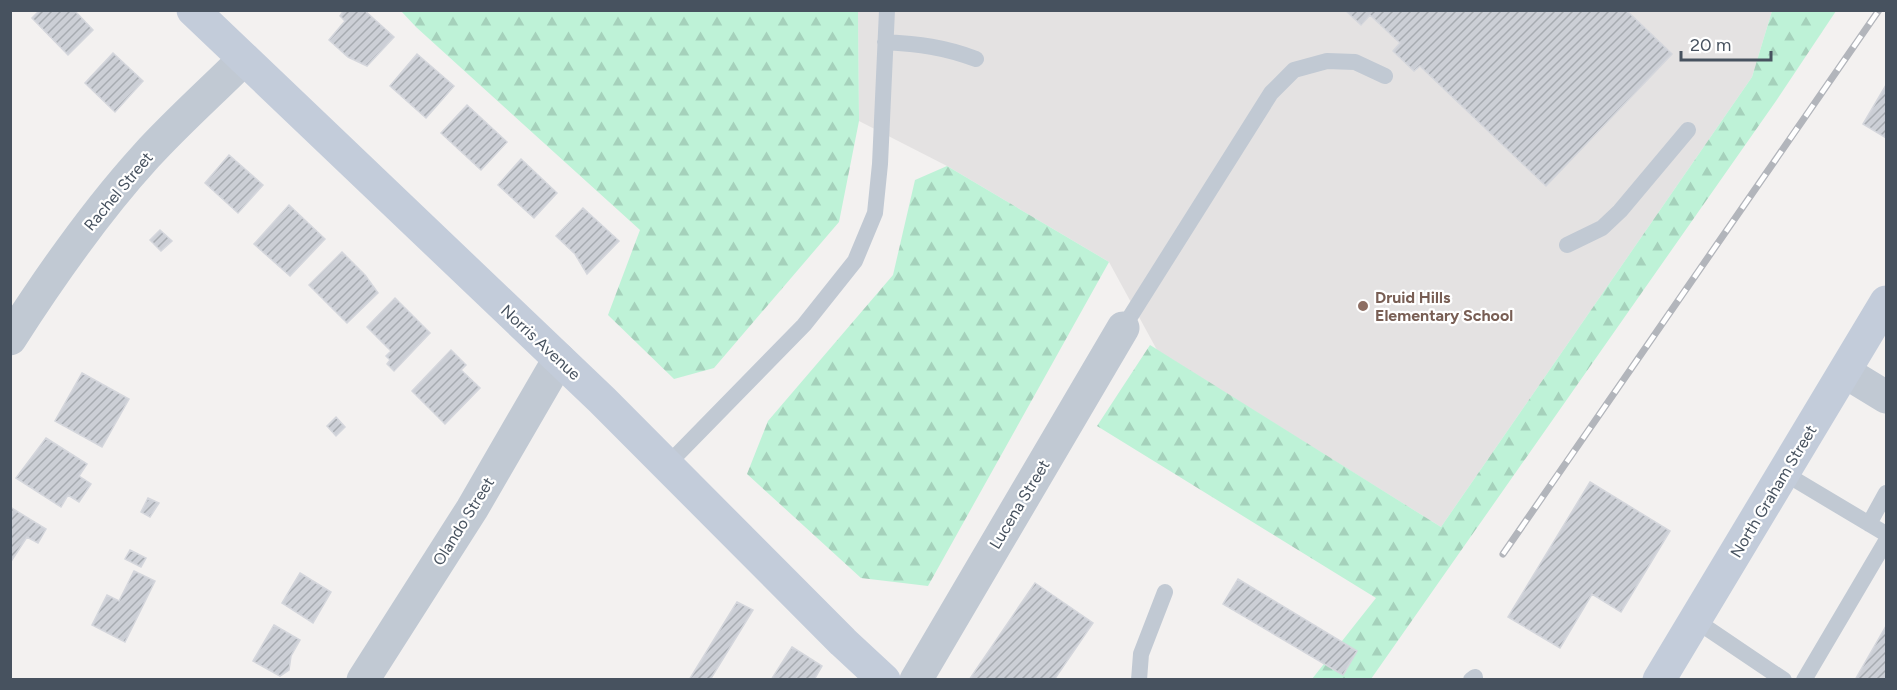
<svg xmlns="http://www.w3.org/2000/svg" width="1897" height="690" viewBox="0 0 1897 690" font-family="Figtree,sans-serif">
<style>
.education{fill:#e4e2e2}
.forest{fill:url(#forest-firs)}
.building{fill:url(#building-hatch);stroke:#d4d6dc;stroke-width:1.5}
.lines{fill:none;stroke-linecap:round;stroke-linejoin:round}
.lane{stroke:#c1c9d3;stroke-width:16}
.street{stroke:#c1c9d3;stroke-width:33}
.secondary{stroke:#c3ccda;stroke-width:33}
.rail-casing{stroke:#b2b5bb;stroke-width:7}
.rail{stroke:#fff;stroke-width:4.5;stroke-dasharray:14;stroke-linecap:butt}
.education-dot{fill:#8d6e63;stroke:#fff;stroke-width:2}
.labels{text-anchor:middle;stroke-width:4.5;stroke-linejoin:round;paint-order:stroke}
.street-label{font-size:16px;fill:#47525f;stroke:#fff}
.education-label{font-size:16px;font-weight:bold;fill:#785e54;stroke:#fff;text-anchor:start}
</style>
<defs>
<pattern id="forest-firs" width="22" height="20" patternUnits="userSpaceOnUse" patternTransform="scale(1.5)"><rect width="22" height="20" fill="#bef2d7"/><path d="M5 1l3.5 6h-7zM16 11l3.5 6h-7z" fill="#a5d1bb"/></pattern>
<pattern id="building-hatch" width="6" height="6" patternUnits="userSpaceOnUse" patternTransform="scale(1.5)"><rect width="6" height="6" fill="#cccfd6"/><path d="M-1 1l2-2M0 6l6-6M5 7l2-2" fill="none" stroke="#a7abb1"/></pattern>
</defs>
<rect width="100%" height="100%" fill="#f3f1f0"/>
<path class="education" d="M858 11H1772L1752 77 1441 527 1157 350 1109 262 947 166 859 121Z"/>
<path class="forest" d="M401 11H858L859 121 839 222 714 368 674 379 608 315 640 230 416 27Z
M1772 11H1836L1776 101 1371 679H1312L1376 598 1097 426 1150 345 1441 527 1752 77Z
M947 166 1109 262 928 586 861 578 747 474 768 421 893 275 915 180Z"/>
<path class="building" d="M40 10H74L93 30 68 55 32 18Z
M344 10H364L394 37 367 66 348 57 329 40 345 21 340 16Z
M1345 10H1626L1672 54 1546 186 1420 66 1414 71 1393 51 1400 43 1370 15 1361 25Z
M113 53 143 81 115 112 85 83Z
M417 54 454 86 426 118 390 86Z
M1886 85V138L1863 124Z
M467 105 507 142 481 170 441 133Z
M229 155 263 185 238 213 205 183Z
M521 159 557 193 534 218 498 185Z
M289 205 325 239 290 276 254 244Z
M583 208 619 241 587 274 575 254 556 236Z
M160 230 172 241 161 251 150 240Z
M342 252 365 275 378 293 347 323 309 285Z
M395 298 430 333 394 371 387 364 390 360 386 356 391 351 367 327Z
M451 350 466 365 461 370 480 388 445 424 412 391Z
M82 373 129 399 102 447 55 421Z
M336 417 345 427 336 436 327 426Z
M46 438 87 464 79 476 91 484 79 502 68 495 61 507 16 478Z
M1590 482 1670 531 1621 612 1592 594 1560 648 1508 617Z
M148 498 159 503 150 517 141 512Z
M10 507 46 529 38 543 27 537 10 563Z
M130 550 146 558 141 567 125 559Z
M134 571 155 581 125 642 92 625 107 595 119 601Z
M300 573 331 592 313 623 282 603Z
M1238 579 1357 651 1343 675 1223 604Z
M1035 583 1093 623 1054 680H969Z
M737 602 753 610 710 680H689Z
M274 625 300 640 291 656 289 670 280 676 253 661Z
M1886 626V680H1855Z
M792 647 822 666 814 680H771Z"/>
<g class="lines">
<path class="lane" d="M885 42C919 44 944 47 976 59
M1567 245 1602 228 1620 211 1688 130
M1123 328 1271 93 1294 70 1327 61 1355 62 1385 76
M667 465 804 325 855 261 875 213 880 164 887 10
M1784 473 1886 534
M1869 524 1886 493
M1695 620 1784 680
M1139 680 1141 654 1165 592
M1471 680 1475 677
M1804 680 1886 541"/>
<path class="street" d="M10 339C51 275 95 212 146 156 177 122 212 91 244 59
M1845 372 1886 397
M363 680 472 509 559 359
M916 680 1123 328"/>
<path class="secondary" d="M193 10 602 400 843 642 884 680
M1659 680 1886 302"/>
<g class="rail-casing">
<path id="rail" d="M1503 554 1879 10"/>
</g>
<use href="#rail" class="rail"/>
</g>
<circle class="education-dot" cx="1363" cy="306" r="6"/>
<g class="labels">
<g class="street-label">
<text transform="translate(118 191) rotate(-50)" y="6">Rachel Street</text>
<text transform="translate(541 342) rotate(43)" y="6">Norris Avenue</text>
<text transform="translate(1773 491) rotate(-59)" y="6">North Graham Street</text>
<text transform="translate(1019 504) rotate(-59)" y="6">Lucena Street</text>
<text transform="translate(463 521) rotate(-58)" y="6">Olando Street</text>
</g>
<g class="education-label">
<text x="1375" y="303">Druid Hills<tspan x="1375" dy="18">Elementary School</tspan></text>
</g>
</g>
<rect width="1897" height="690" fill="none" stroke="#47525f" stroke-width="24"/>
<path d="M1681 51v9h90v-9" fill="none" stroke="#47525f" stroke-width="3"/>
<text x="1690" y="51" font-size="18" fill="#47525f" stroke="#ffffff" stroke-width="4.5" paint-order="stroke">20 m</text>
</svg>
